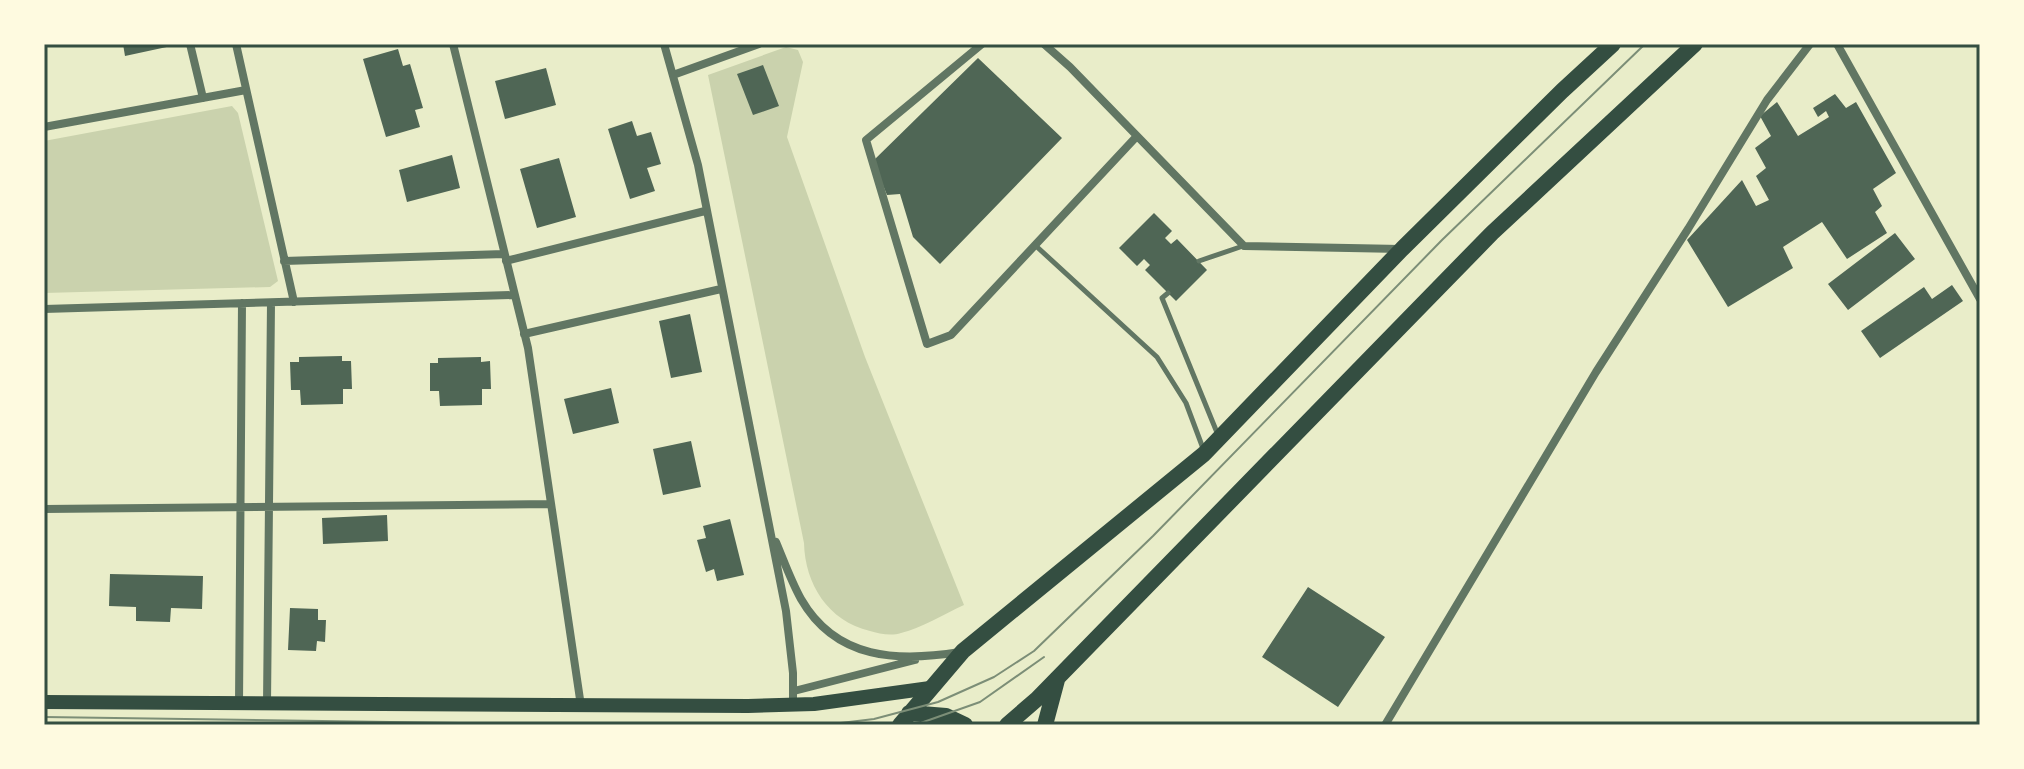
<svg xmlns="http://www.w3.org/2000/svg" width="2024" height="769" viewBox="0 0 2024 769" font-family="Manrope,sans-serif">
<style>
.green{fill:#cad2ad}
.building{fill:#4f6655}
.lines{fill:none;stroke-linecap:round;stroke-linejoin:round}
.service{stroke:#617663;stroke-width:5}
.minor{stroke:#617663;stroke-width:8}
.secondary{stroke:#344e41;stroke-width:14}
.trunk{stroke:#344e41;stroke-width:16}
.tram{stroke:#7c8e77;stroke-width:2}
.neatline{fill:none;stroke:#344e41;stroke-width:3}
</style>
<rect width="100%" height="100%" fill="#e9edc9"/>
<path class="green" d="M786 47 798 50 803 62 787 137 865 357 964 605C944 614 922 628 901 633 892 636 879 634 870 631 828 621 805 584 804 543L708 75Z
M232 106 238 113 278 281 270 287 44 293V141Z"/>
<path class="building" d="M123 44H176V45L125 56Z
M398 49 403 66 410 64 423 108 415 110 420 127 386 137 363 59Z
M978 58 1062 138 940 264 913 237 900 194 887 195 873 161Z
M763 65 779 106 753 115 737 74Z
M546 68 556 105 505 119 495 81Z
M1835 94 1846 108 1856 102 1896 173 1873 189 1882 206 1875 212 1887 233 1847 259 1822 222 1783 247 1793 268 1728 307 1687 240 1742 180 1756 206 1769 200 1756 176 1766 168 1755 148 1771 136 1760 116 1777 102 1798 136 1829 117 1826 111 1818 117 1813 108Z
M632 121 637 136 651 132 661 164 647 168 655 191 630 199 608 129Z
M452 155 460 188 407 202 399 170Z
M559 158 576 217 537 228 520 169Z
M1154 213 1172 231 1165 238 1171 244 1177 239 1207 270 1176 301 1145 270 1150 265 1144 259 1137 266 1119 248Z
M1895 233 1915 259 1848 310 1828 284Z
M1952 285 1963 301 1880 358 1861 331 1924 287 1932 299Z
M690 314 702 372 671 378 659 321Z
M342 356V361H351L352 389H343V404L301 405 300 390H291L290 362H299V357Z
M481 357V362L490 361 491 389H482V405L440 406 439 391H430V363H438V358Z
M611 388 619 423 573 434 564 399Z
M691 441 701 487 663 495 653 449Z
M387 515 388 541 323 544 322 518Z
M730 519 744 575 717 581 714 569 706 572 697 540 706 538 703 526Z
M110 574 203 576 202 609 171 608 170 622 136 621V607L109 606Z
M1308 587 1385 637 1338 707 1262 657Z
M290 608 318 609V620H326L325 642 317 641 316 651 288 650Z"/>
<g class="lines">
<path class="service" d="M1036 246 1157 357 1186 403 1204 451
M1199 261 1243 246
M1168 293 1162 298 1218 435"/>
<path class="minor" d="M190 44 203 98
M236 44 294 302
M453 44 528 348 581 706
M664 44 698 165 786 611 793 673V705
M982 44 866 140 927 344 951 335 1137 136
M1044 44 1070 67 1244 246 1401 249
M1837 44 1980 299
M673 75 759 44
M44 127 246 90
M284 261 504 254
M506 261 705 211
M44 309 514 295
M524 334 721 289
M44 509 551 504
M776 542C784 561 791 581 801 599 836 660 898 662 960 652
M794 691 915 660
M239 704 242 303
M267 704 271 303
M1385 725 1596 372 1688 229 1767 100 1810 44"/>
<path class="secondary" d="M44 702 748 706 814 704 930 688"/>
<path class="trunk" d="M909 713 946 716 965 725
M900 725 963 651 1204 454 1402 249 1562 91 1613 44
M1007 725 1037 699 1492 233 1695 44
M1045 725 1057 680"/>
<path class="tram" d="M44 717 587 725
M824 725 874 719 938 702 994 677 1034 651 1153 536 1442 240 1645 44
M915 725 980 702 1044 657"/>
</g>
<rect width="2024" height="769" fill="none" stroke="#fefae0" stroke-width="92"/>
<rect x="46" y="46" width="1932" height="677" class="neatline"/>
</svg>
